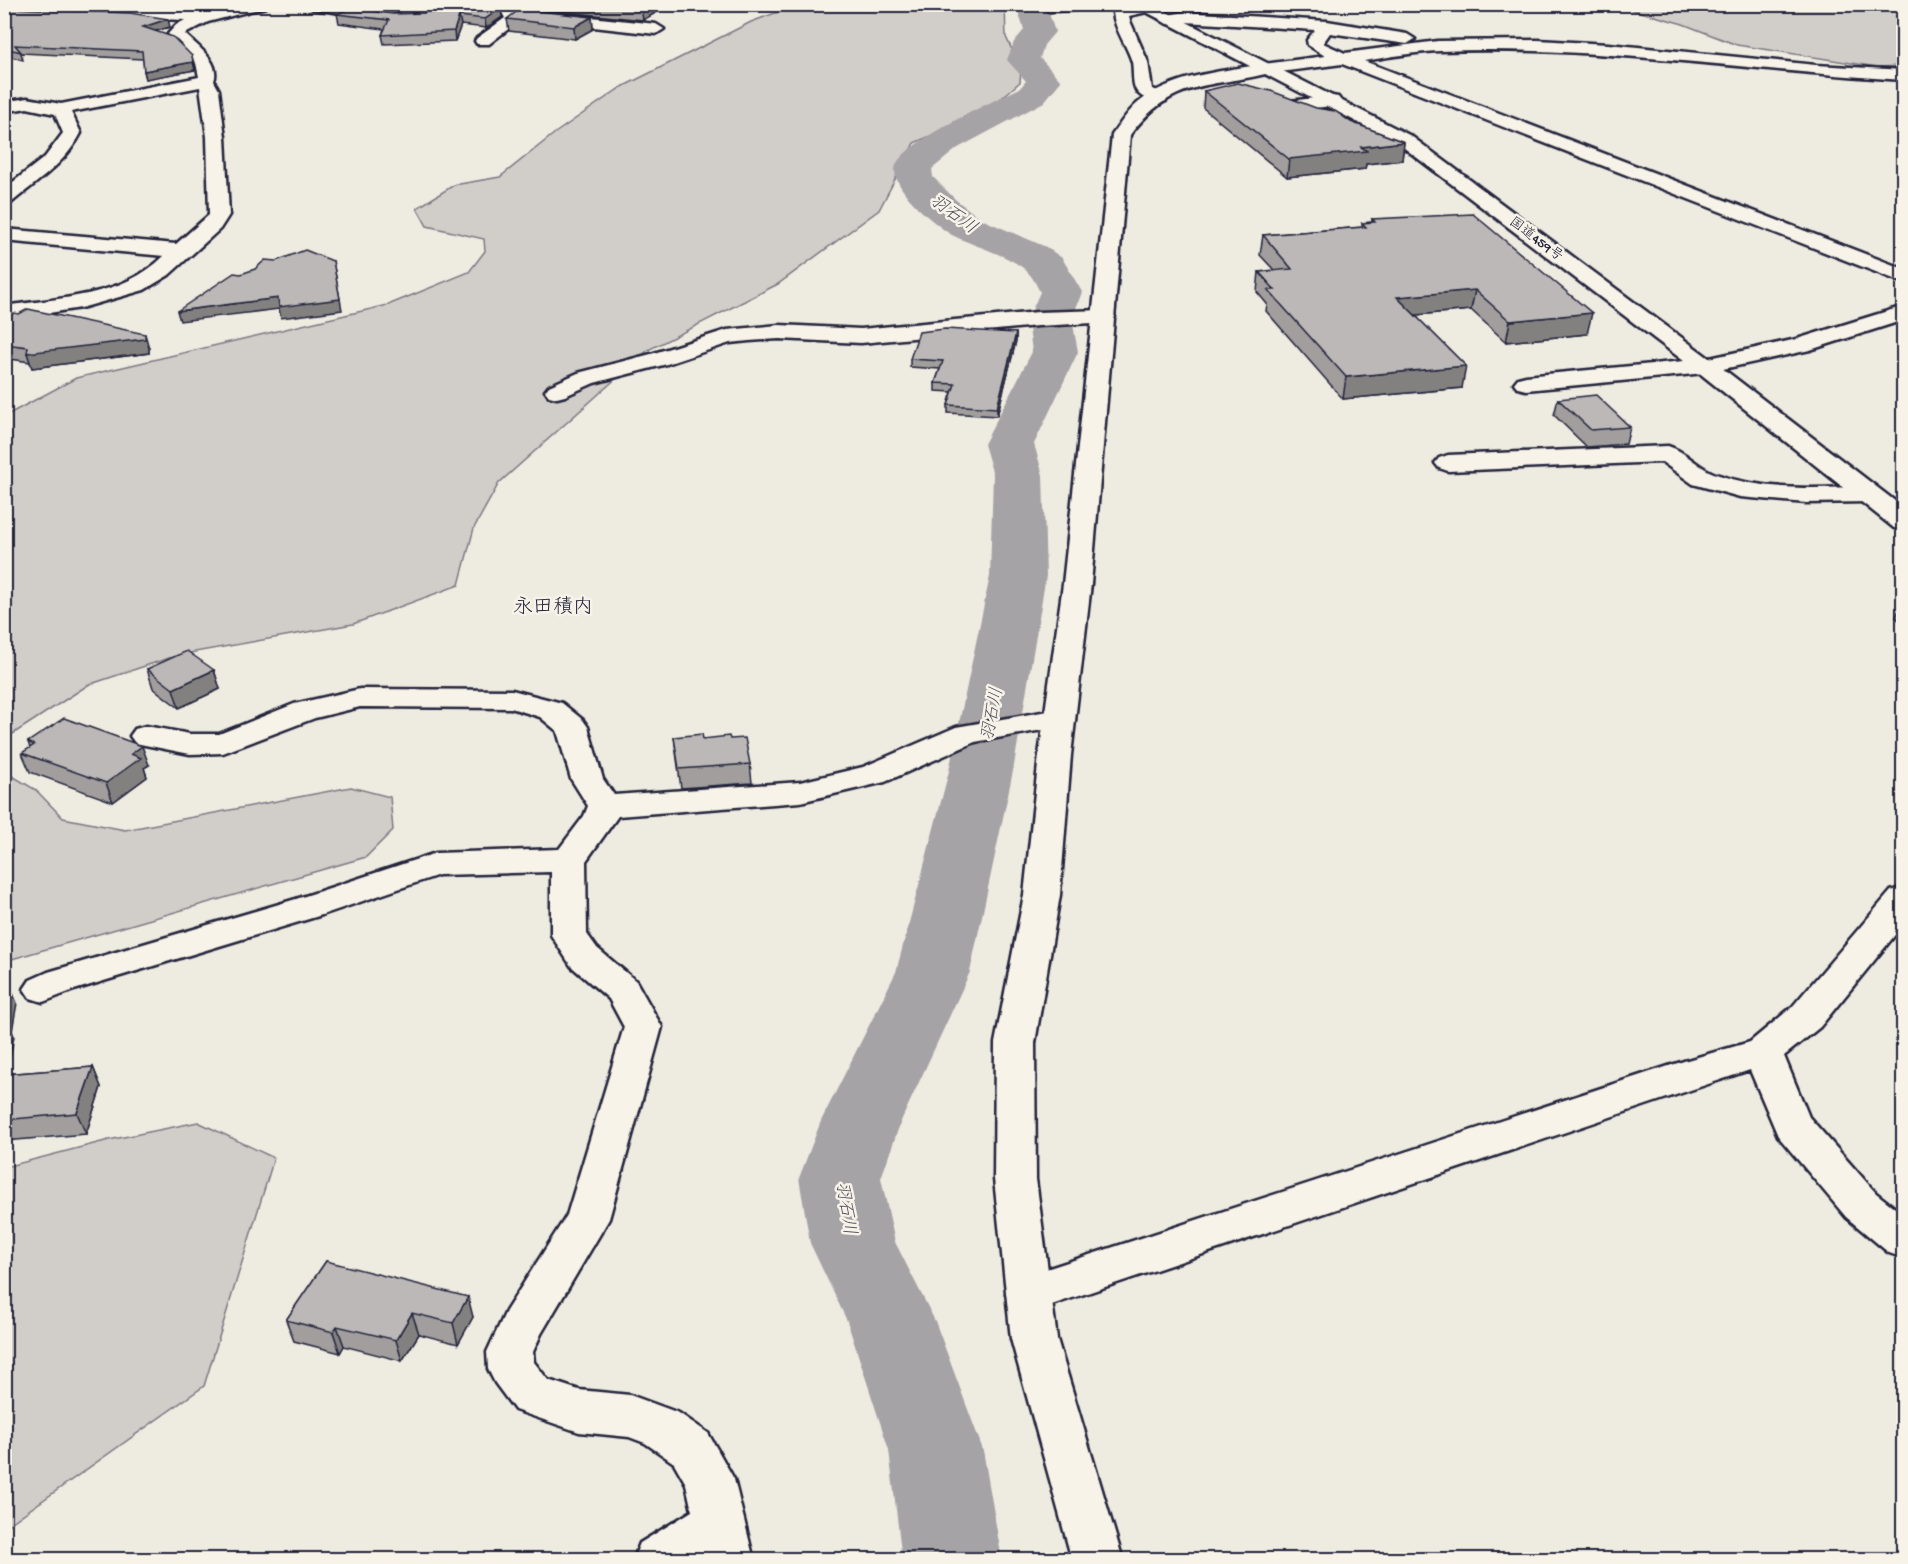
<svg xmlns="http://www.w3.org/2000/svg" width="1908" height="1564" viewBox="0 0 1908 1564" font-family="'Gochi Hand','Klee One',sans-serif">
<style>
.green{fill:#d1cdc9;stroke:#7a7882;stroke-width:1.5}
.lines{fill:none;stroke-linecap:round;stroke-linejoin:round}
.river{fill:#a6a3a6;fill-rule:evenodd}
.lane-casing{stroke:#22223b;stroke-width:5}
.street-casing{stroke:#22223b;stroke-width:5}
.secondary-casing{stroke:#22223b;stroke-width:5}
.highway-casing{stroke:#22223b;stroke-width:5}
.lane{fill:#f7f3e8;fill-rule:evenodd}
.street{fill:#f7f3e8;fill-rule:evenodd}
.secondary{fill:#f7f3e8;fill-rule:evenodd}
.highway{fill:#f7f3e8;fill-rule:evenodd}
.wall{fill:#a19e9d;stroke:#22223b;stroke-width:1.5}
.shaded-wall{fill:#838180;stroke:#22223b;stroke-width:1.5}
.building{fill:#bbb8b7;stroke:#22223b;stroke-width:1.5}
.labels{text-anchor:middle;stroke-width:5;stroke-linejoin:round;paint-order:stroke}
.far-street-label{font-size:14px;fill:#22223b;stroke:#f7f3e8}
.water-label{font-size:18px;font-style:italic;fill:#504f60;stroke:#f7f3e8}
.quarter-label{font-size:20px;fill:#22223b;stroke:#f7f3e8}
</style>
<rect width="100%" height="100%" fill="#eeebe1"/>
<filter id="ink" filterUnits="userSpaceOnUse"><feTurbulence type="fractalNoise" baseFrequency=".0167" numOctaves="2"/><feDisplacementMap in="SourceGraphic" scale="12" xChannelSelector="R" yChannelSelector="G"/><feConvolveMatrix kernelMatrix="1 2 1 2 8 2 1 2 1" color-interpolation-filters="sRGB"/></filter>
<g filter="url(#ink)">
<path class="green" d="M797 5H1005L1006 37 1021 69 1020 82 998 101 969 119 914 143 879 210 778 284 648 350 499 483 474 528 459 585 353 624 178 655 88 685 5 739V416L76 378 388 305 469 272 485 251 484 239 427 226 417 208 454 185 500 177 555 133 620 88 751 22Z
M1616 5H1903V66L1877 67 1737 45 1683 24Z
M4 758 9 774 36 790 63 818 125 830 351 787 390 797 393 830 366 857 5 961Z
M198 1122 274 1158 204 1386 5 1527V1167L109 1140Z"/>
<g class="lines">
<path class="river" d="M1016 4H1046L1055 32 1044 45 1040 58 1061 81 1044 102 958 148 932 169 933 177 956 200 981 219 1046 247 1062 258 1082 292 1072 319 1078 352 1034 444 1043 475 1046 576 1013 771 970 972 901 1121 881 1178 895 1242 935 1321 983 1450 1002 1560H902L889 1450 847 1321 810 1243 799 1178 821 1121 896 972 949 771 990 576 993 475 984 444 1032 352 1028 319 1040 292C1037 287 1035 281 1031 276 1018 257 975 247 954 236 937 227 887 186 896 165 907 140 994 101 1020 88L1026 81 1007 60 1014 42 1024 30Z"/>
<g class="lane-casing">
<path id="lane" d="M414 4 448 5 452 7 448 9 418 8 403 17 396 15Z"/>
</g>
<g class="street-casing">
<path id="street" d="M4 4 206 12 238 4H268L266 7 208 22 185 34C197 46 221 62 214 81L219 90 225 137 229 215 220 229 169 275 144 290 81 308 4 320V306C60 298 123 297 164 256L4 241V229L176 244 209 215 207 137 200 87 71 112 81 133C65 164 37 181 11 203L4 205V189L45 157 63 133 55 114 27 108 4 112V102L27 98 61 104 199 77 196 63 168 34 176 25 185 20 4 13Z
M306 4C324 4 387 3 398 15L390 20 313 9Z
M502 4H517L516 9 656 24 664 29 656 34 521 19 489 44H477L475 41 477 38 505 18 500 9Z
M1141 4 1151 5 1154 8 1151 11 1129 16 1130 21 1148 62 1152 89 1166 93 1169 97 1166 101C1158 103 1145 100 1139 94 1131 87 1134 72 1132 62 1127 45 1115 31 1113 13L1116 10Z
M1185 12 1327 21 1407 34 1415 39 1407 44 1330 33 1323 43 1345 53 1438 41 1538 40 1608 44 1816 65 1904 70V80C1749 71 1595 45 1440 51 1415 52 1389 57 1364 61L1904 269V283L1342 64 1264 74 1258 73 1256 69 1264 64 1325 56 1308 45 1307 40 1315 30 1185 22 1167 24 1159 19 1162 16Z
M1263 94 1289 101 1332 96 1338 97 1341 101 1338 105 1332 106 1289 111 1257 103 1254 99 1257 95Z
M1904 306V320L1810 350 1705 373 1526 390 1518 388 1514 383 1518 378 1526 376 1705 359 1797 339Z
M1104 310 1112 312 1115 317 1112 322 1038 326 861 343 779 339 749 341 730 343 667 364 594 383 565 396 557 398 549 396 545 391 549 386 578 373 651 354 727 330 779 325 861 329 1038 312Z
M1668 446C1686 451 1698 468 1716 474 1764 491 1818 489 1868 486L1877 488 1881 494 1877 500 1868 502 1806 503 1740 497 1693 484 1662 462 1448 471 1439 468 1435 463 1439 458 1448 455Z
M360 689 512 690 562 703 583 720 588 727 603 779 614 795 800 782 863 767 956 727 1059 709 1070 711 1075 718 1070 725 1059 727 975 742 885 782 800 802 618 816 586 861 587 934 597 948 636 981 662 1027 609 1219 541 1334 533 1352 534 1362 548 1380 579 1390 630 1395 679 1413 708 1433 734 1479 754 1560H633L640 1543 692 1511 686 1484 674 1463 645 1443 629 1437 579 1432 515 1410 495 1383 488 1369 487 1352 506 1311 567 1215 624 1027 609 999 571 966 551 935V872L439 875 322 915 74 990 43 1002 30 998 24 989 30 980 48 972 296 899 436 853 559 849 584 816 588 806 571 779 557 731 540 717 511 708 360 707 315 718 223 753 190 754 135 743 130 736 135 729 146 726 190 734H219L294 704Z
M1904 887V924L1820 1027 1784 1056 1809 1117 1876 1193 1904 1215V1258L1889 1253 1846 1217 1778 1136 1750 1070 1028 1313 1012 1307 1006 1294 1012 1281 1028 1275 1684 1061 1750 1042 1792 1007 1891 891Z"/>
</g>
<g class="secondary-casing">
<path id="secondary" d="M1264 64 1272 69 1270 73C1208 88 1172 79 1130 135L1091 584 1071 755 1060 895 1035 1043 1036 1179 1057 1339 1123 1560H1072L1011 1339 994 1179 995 1043 1024 895 1039 755 1063 584 1112 135C1120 124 1128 111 1139 102 1172 75 1223 71 1264 64Z"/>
</g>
<g class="highway-casing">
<path id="highway" d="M1131 4H1151L1411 136 1713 361 1904 508V530L1894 528 1697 371 1399 144Z"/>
</g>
<use href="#lane" class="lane"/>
<use href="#street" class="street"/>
<use href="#secondary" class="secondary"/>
<use href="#highway" class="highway"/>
</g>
<path class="wall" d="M376 4H409L401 9 377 7Z
M426 4H499L502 17 486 28 461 25 455 41 384 44 382 35 384 29 339 23 337 14 424 13 428 11Z
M518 4H671L643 20 519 7Z
M964 4H1100L1099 10 1049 13 1039 6 967 9Z
M4 12 170 27 156 31 192 56 195 70 146 79 144 71 143 59 21 53 23 60 4 55Z
M592 17 593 29 575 39 509 31 507 19Z
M1204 91 1351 122 1404 142 1402 160 1366 164 1365 169 1287 177 1203 108Z
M1372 219 1587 334 1506 342 1471 310 1416 315 1462 388 1343 399 1266 311 1267 304 1257 292 1259 272 1274 270 1260 255 1263 235 1362 227V223L1372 222Z
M4 318 149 348V353L32 368 30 362 4 358Z
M1016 333V341L997 416 948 413V405L952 392 935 391V383L940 369 910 367V359Z
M1558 399 1630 427 1626 444 1587 447 1554 415Z
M1903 599H1904V626L1896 617Z
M147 669 214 670 220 689 179 708 153 688Z
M674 737 703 739 750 764 752 783 681 788Z
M28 742 149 765 144 768 147 777 113 802 30 772 22 753 30 748Z
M93 1067 101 1087 86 1134 5 1141 4 1139V1074Z
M326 1261 473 1317 458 1344 419 1334 402 1361 344 1346 340 1353 294 1341 286 1320Z"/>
<path class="shaded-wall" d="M400 4H409L401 9Z
M645 4H671L643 20 641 7Z
M501 8 502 17 486 28 485 19Z
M459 16 461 25 455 41 454 31Z
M592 17 593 29 575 39 574 27Z
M168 19 170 27 145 34 143 27Z
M193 62 195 70 146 79 144 71Z
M1404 142 1402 160 1366 164 1365 169 1287 177 1289 159 1361 147Z
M333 261 342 310 281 318 279 309 180 321 177 311 278 298Z
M1475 290 1471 310 1394 317 1397 297Z
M1592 313 1587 334 1506 342 1510 321Z
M1016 333V341L997 416V408Z
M145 334 149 348V353L32 368 27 353Z
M1466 366 1462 388 1343 399 1346 377Z
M214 670 220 689 179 708 173 689Z
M142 746 149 765 144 768 147 777 113 802 106 783 131 754Z
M8 982 17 1003 12 1031 14 1036 8 1069 4 1070V1001Z
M93 1067 101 1087 86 1134 77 1113Z
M468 1297 473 1317 458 1344 453 1323Z
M412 1313 419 1334 402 1361 396 1340Z
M337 1326 344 1346 340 1353 333 1332Z"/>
<path class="building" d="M429 4H499L501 8 485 19 459 16 454 31 382 35 389 20 337 14 350 8 393 14 424 13 433 8Z
M622 4H645L641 7Z
M13 8 130 13 168 19 143 27 173 37 192 56 193 62 144 71 142 51 15 45 21 52 4 48V12Z
M520 9 592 17 574 27 507 19Z
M1238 83 1271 91 1316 108 1335 111 1351 122 1404 142 1361 147 1367 151 1289 159 1204 91Z
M1473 214 1592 313 1510 321 1475 290 1397 297 1466 366 1346 377 1268 290H1275L1259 272 1292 269 1263 235 1366 227 1362 223 1375 222 1372 219Z
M305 250 333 261 340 299 279 307 278 298 177 311 234 273 241 274 255 269 265 260 276 261Z
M28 309 145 334V339L27 353 28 347 4 344V318L14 313 19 314Z
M945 329 1016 333 997 408 948 405 955 384 935 383 943 361 910 359 919 332Z
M1596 395 1630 427 1591 430 1558 399Z
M187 651 214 670 173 689 147 669Z
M64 718 142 746 131 754 141 758 106 783 22 753 34 745 28 742Z
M702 734 703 739 729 736 730 739 745 738 750 764 679 769 674 737Z
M8 982 4 1001V983Z
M93 1067 77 1113 4 1120V1074Z
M326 1261 468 1297 453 1323 412 1313 396 1340 337 1326 333 1332 286 1320Z"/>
</g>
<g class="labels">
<g class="far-street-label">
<text transform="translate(1537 238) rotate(37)" y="5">国道459号</text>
</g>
<g class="water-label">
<text transform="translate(954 213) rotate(36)" y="6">羽石川</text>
<text transform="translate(991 714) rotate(-79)" y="6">羽石川</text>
<text transform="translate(847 1208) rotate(81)" y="6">羽石川</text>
</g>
<g class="quarter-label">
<text x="553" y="612">永田積内</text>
</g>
</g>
<rect width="1908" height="1564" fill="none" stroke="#f7f3e8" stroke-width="24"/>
<rect x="12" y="12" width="1884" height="1540" fill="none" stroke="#22223b" stroke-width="2" filter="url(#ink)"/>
</svg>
